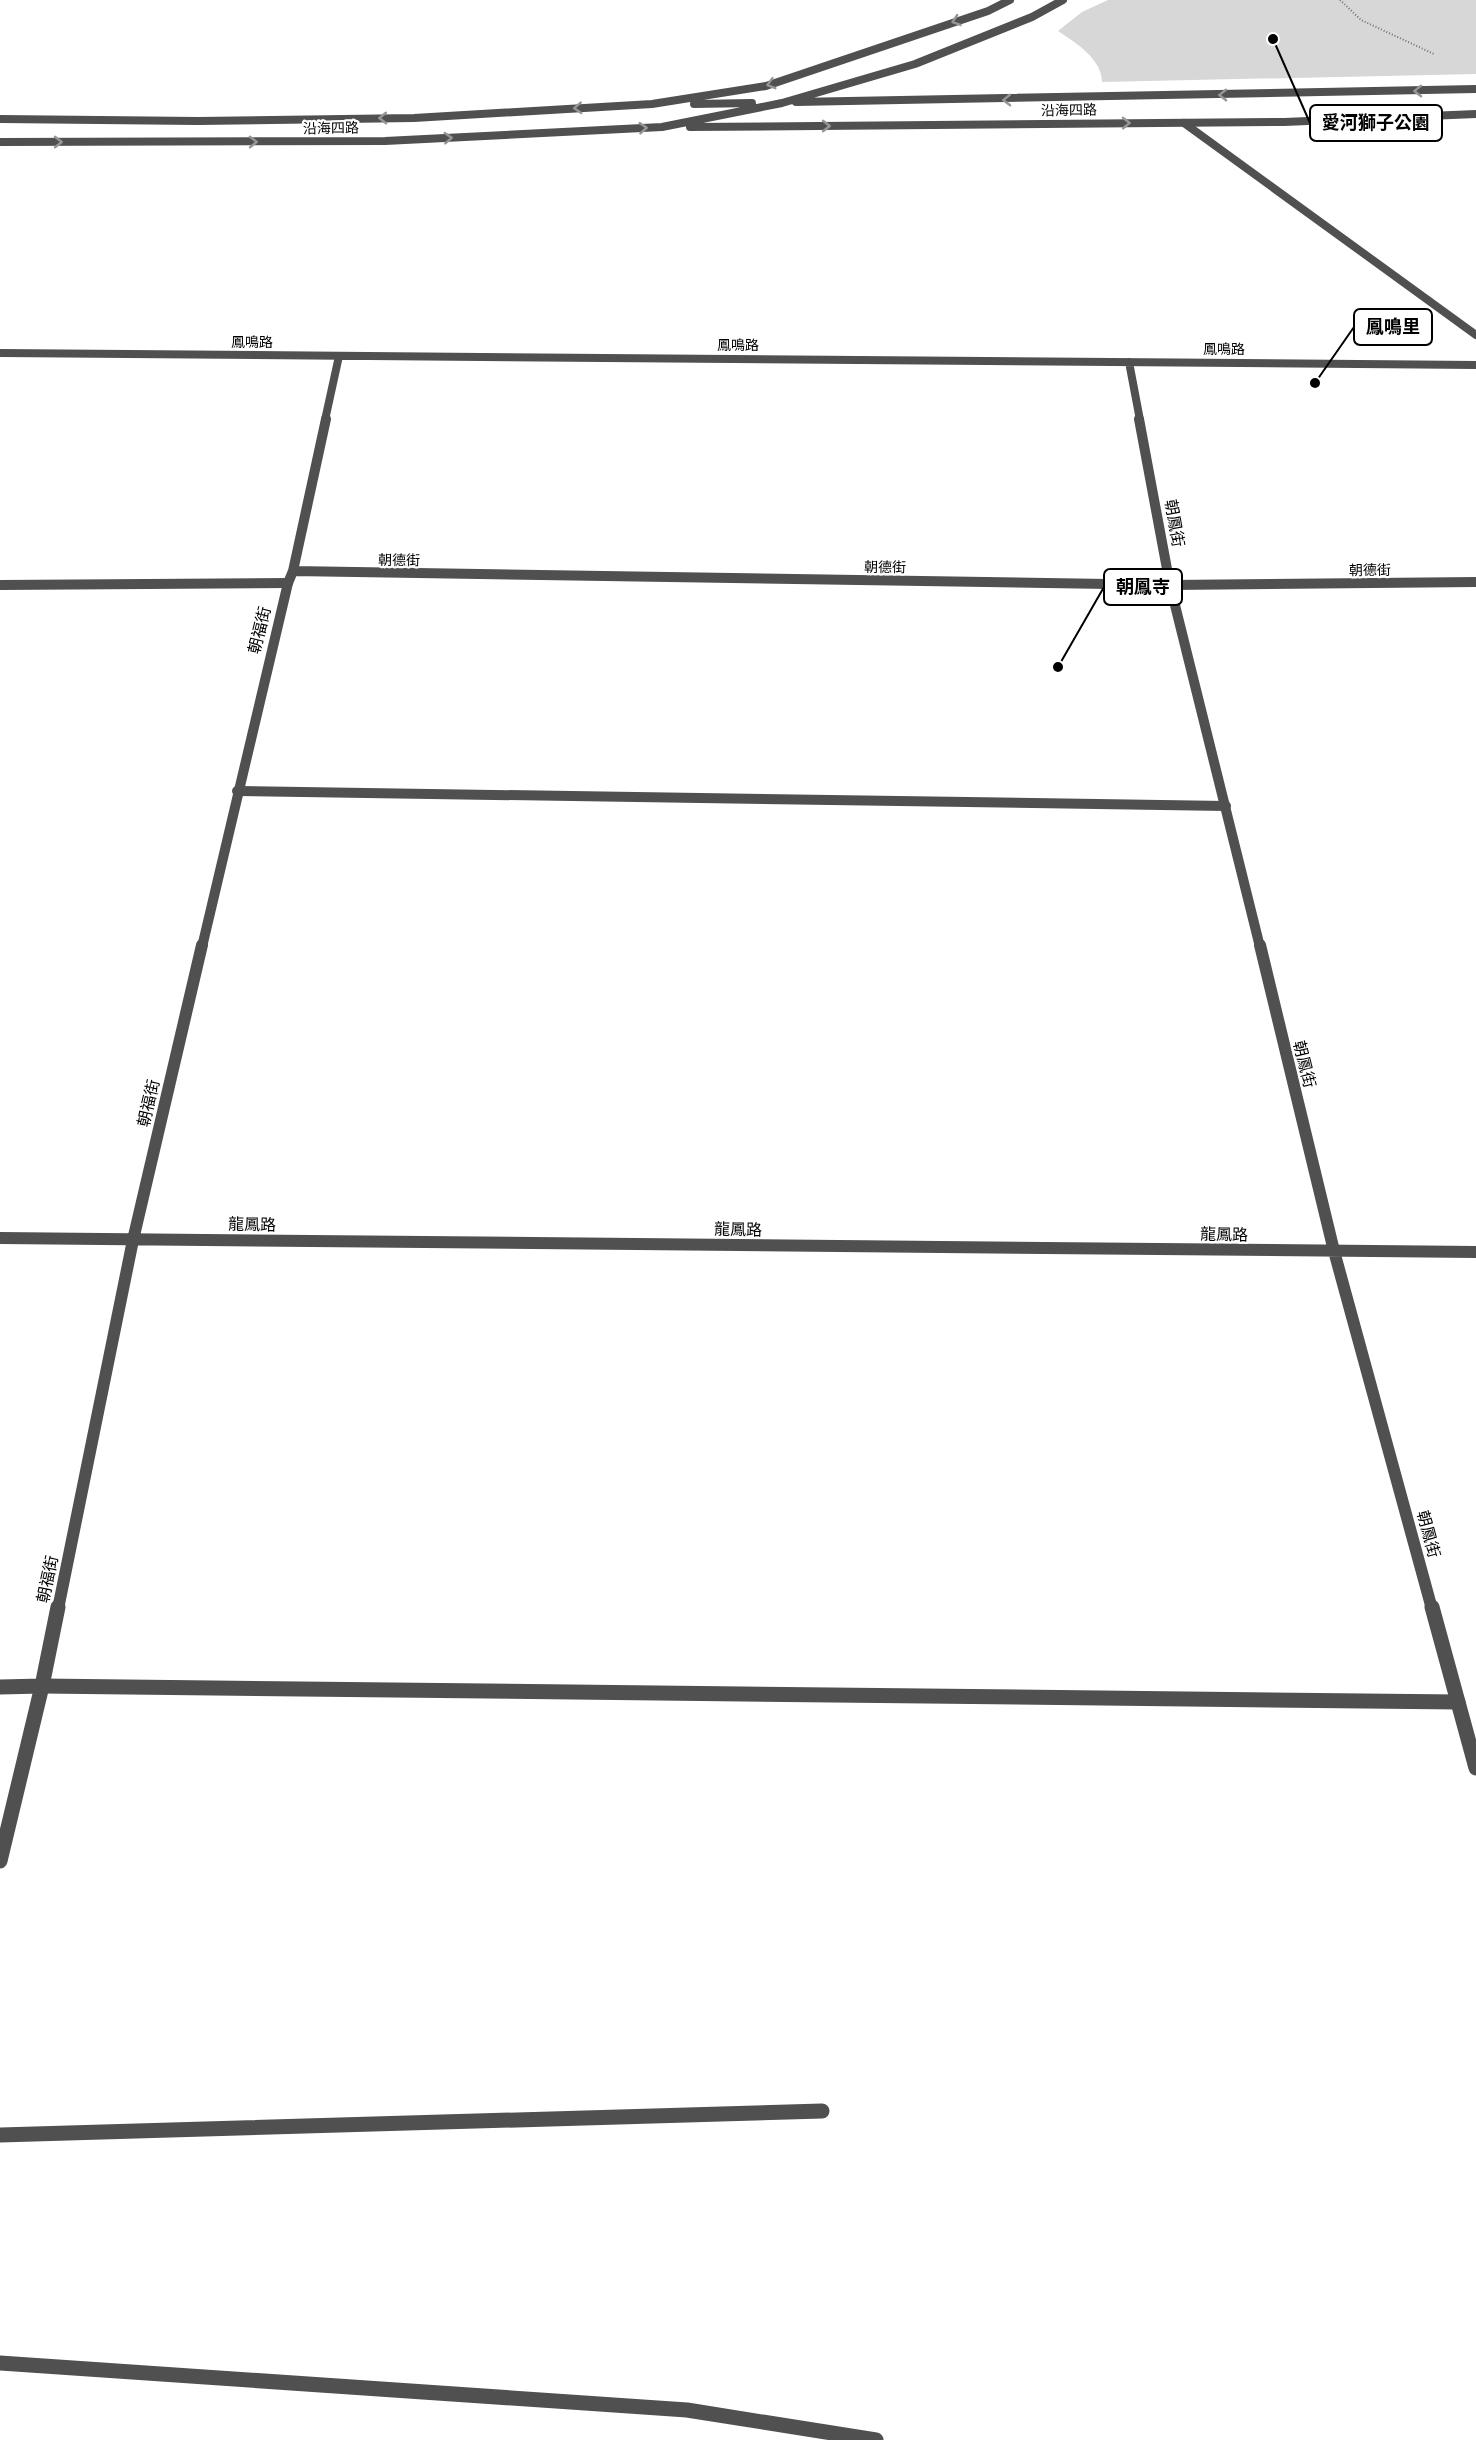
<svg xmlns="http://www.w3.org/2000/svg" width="1476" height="2440" viewBox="0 0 1476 2440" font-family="'DM Sans','Noto Sans TC',sans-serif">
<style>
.green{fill:#d7d7d7}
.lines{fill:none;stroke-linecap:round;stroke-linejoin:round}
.path{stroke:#727272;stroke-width:2;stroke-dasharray:1 2;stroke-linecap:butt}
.service-far2{stroke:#505050;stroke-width:8}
.service-far1{stroke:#505050;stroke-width:10}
.service{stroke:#505050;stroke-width:15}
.minor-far3{stroke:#505050;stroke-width:8}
.minor-far2{stroke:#505050;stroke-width:10}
.minor-far1{stroke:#505050;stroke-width:12}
.minor{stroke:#505050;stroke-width:15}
.tertiary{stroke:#505050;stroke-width:8}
.oneway{stroke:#969696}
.labels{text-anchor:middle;stroke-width:4.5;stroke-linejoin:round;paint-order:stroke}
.far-street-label{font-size:14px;fill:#000;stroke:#fff}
.street-label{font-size:16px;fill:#000;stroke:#fff}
.leader{fill:none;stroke:#000;stroke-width:2}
.callout-dot{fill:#000;stroke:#fff;stroke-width:2}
.callout{fill:#fff;stroke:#000;stroke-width:2}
.callout-label{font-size:18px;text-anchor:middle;font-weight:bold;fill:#000}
</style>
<rect width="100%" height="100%" fill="#fff"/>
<path class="green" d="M1108 0H1476V74L1102 82C1102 59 1076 43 1058 31L1082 12Z"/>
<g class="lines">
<path class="path" d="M1340 0 1361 20 1434 54"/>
<path class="service-far2" d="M1184 123 1476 335"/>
<path class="service-far1" d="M0 585 288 583
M237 791 1226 806"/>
<path class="service" d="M42 1686 1458 1702
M0 2135 822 2111"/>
<path class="minor-far3" d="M0 353 1476 365
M1129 362 1140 420
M325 420 339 356"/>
<path class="minor-far2" d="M1139 419 1170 585 1260 947
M293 571 1170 585 1476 582
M202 947 288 583 293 571 326 419"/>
<path class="minor-far1" d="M1260 945 1334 1251 1432 1609
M0 1238 1476 1252
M58 1609 133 1240 202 945"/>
<path class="minor" d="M1432 1607 1476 1768
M0 1687 42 1686
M0 1861 42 1686 58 1607
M0 2363 687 2410 876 2440"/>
<path class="tertiary" d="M796 102 1476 89
M694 104 752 103
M0 119 198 121 414 118 652 104 766 86 988 11 1010 0
M690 127 1284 122 1476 114
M0 142 385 141 662 127 782 103 915 64 1032 17 1063 0"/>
</g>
<defs><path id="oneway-chevron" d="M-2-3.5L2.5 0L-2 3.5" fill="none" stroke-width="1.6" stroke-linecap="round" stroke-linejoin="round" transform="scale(1.5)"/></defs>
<g class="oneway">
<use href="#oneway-chevron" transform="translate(956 21) rotate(161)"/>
<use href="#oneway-chevron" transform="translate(771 84) rotate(164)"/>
<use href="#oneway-chevron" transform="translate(1418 91) rotate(179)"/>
<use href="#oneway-chevron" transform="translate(1223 95) rotate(179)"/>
<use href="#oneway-chevron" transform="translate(1007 100) rotate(179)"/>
<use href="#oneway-chevron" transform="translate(578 108) rotate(177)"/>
<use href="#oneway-chevron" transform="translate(383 118) rotate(179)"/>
<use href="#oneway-chevron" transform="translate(1126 123) rotate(-1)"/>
<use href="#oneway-chevron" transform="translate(826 126)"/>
<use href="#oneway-chevron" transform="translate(643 128) rotate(-4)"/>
<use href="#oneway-chevron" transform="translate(448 138) rotate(-3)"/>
<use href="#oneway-chevron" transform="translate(58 142)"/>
<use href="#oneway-chevron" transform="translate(253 142) rotate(-1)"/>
</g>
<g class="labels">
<g class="far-street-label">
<text transform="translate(1069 110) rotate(-1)" y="5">沿海四路</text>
<text transform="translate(331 128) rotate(-1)" y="5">沿海四路</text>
<text x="252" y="347">鳳鳴路</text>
<text x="738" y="350">鳳鳴路</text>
<text x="1224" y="354">鳳鳴路</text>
<text transform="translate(399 560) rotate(1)" y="5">朝德街</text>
<text transform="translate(885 567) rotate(1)" y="5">朝德街</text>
<text transform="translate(1370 570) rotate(-1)" y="5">朝德街</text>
</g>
<g class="street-label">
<text transform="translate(1175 523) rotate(80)" y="6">朝鳳街</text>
<text transform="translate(259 630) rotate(-76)" y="6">朝福街</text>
<text transform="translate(1305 1064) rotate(76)" y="6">朝鳳街</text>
<text transform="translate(148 1103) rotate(-77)" y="6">朝福街</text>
<text transform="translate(252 1224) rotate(1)" y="6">龍鳳路</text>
<text transform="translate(738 1229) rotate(1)" y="6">龍鳳路</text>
<text transform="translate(1224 1234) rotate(1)" y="6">龍鳳路</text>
<text transform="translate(1429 1534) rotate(75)" y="6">朝鳳街</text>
<text transform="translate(47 1579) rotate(-78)" y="6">朝福街</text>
</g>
</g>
<path class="leader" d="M1273 39L1310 123M1315 383L1354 327M1058 667L1104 587"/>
<g class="callout-dot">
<circle cx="1273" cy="39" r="6"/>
<circle cx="1315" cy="383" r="6"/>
<circle cx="1058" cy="667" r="6"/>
</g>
<g class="callout">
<rect x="1310" y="105" width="132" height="36" rx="6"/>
<rect x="1354" y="309" width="78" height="36" rx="6"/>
<rect x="1104" y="569" width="78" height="36" rx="6"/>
</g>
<g class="callout-label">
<text x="1376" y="129">愛河獅子公園</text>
<text x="1393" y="333">鳳鳴里</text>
<text x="1143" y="593">朝鳳寺</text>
</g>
</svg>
